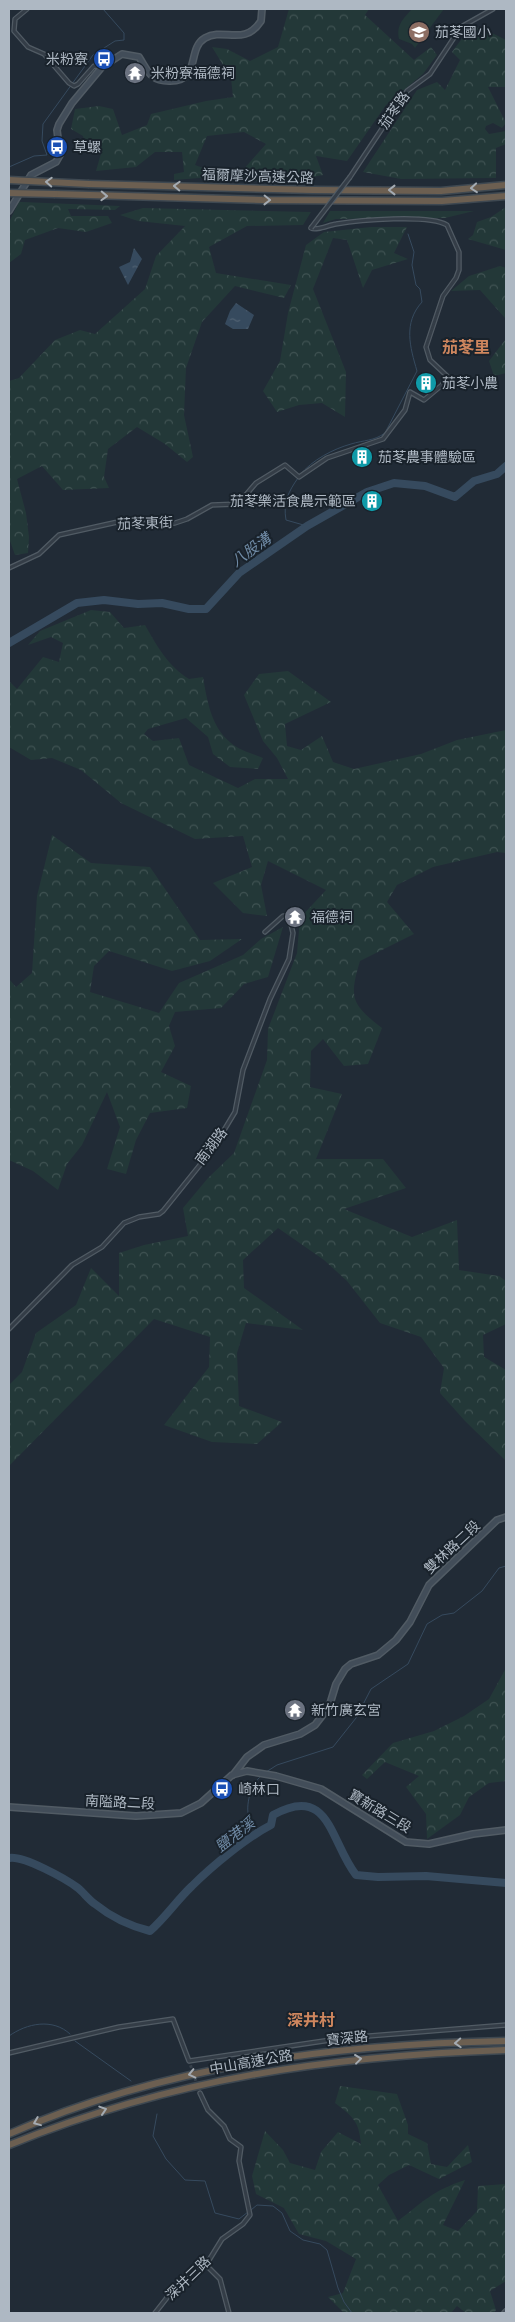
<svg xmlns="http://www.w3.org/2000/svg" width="515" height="2322" viewBox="0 0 515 2322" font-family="'Roboto Condensed','Noto Sans TC',sans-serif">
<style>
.grass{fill:#233838}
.forest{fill:url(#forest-crowns)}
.water{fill:url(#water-ripples)}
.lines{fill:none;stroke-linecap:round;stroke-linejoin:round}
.stream{stroke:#364a5e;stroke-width:1}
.river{stroke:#364a5e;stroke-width:8}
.street-tunnel{stroke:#36404b;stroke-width:3;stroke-dasharray:3 1.5;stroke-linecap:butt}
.street-casing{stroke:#515b64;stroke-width:5.5}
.secondary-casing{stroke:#515b64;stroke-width:8}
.highway-casing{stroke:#3e4851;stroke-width:9}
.street{stroke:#343d47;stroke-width:3}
.secondary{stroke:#424d59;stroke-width:5}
.highway{stroke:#6c5f51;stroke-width:6}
.street-bridge-casing{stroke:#515b64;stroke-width:5.5;stroke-linecap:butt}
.highway-bridge-casing{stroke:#3e4851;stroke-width:9;stroke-linecap:butt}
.street-bridge{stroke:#343d47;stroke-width:3}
.highway-bridge{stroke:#6c5f51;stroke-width:6}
.oneway{stroke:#a4abb2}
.labels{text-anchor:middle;stroke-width:4;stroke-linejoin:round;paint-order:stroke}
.poi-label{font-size:14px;fill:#aeb8c3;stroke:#19222b;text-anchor:start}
.street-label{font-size:14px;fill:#aeb8c3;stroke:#19222b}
.water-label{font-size:15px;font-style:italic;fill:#708ba6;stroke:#19222b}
.quarter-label{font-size:16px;font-weight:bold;fill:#ce865e;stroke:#19222b}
</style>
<defs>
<pattern id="forest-crowns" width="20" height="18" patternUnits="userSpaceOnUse" patternTransform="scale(1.25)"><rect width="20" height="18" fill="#233838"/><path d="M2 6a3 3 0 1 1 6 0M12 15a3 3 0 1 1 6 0" fill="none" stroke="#405353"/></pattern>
<pattern id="water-ripples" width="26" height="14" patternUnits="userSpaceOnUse" patternTransform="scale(1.25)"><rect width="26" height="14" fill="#364a5e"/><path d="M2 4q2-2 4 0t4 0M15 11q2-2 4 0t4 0" fill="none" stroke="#516273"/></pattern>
</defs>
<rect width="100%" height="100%" fill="#212b36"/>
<path class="grass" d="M412 9H444L415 48 412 44 399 39C396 25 403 19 412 9Z"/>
<path class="forest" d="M289 9H369L365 15 414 60 431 47 437 55 423 74 386 105 347 161 316 156 323 175 287 182 234 180 266 144 244 132 207 136 195 165 225 176 174 180V174L184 172 182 152H155L136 167 96 171 102 150H87L83 136 71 129 75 109 99 106 113 109 122 135 147 125 151 114 206 101 233 97 231 78 212 47 227 49 250 61 278 47Z
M480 27 506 40V87H488L506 123 502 128 493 123 486 126 485 129 489 134 506 131V144L496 148V178L401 179 363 172 417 90 437 82 445 90 460 60 452 52 469 29Z
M19 202H22L120 206 115 210 68 209 71 216H108L112 223 86 232 58 228 25 240 21 254 9 263V222Z
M506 207V250L468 239 473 235 477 222 491 217Z
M143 208 311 212 303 225 247 226 209 247 216 273 291 285 284 298 235 286 202 322 186 368 184 415 193 457 187 462 165 444 137 427 108 449 104 477 109 488 63 490 42 466 17 479 26 513 29 537 28 553 15 555 9 538V381L19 378 55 340 80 330 95 334 145 289 156 256 185 226 138 221 120 215Z
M330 211H474L445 218 336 219 323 223Z
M371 227H407L394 253 408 259 372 270 363 288 347 240 333 238 313 289 346 372 345 417 322 403 299 405 277 412 263 391 280 361 288 313 306 245 324 232Z
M500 266 506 268V373L494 376 489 361 505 340V318L480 290 451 291 469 276Z
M91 610 110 612 124 628 145 625C157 646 168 666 189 679L203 677C207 700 211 727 231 743 239 750 253 754 263 758L258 769 230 767 213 754 208 737 186 718 148 729 144 734 153 741 179 738 189 765 238 788 255 779H288L277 758 263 741 244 695 259 674 288 671 331 702 285 724 287 746 301 750 322 736 333 762 354 769 421 754 457 740 506 730V853L497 852 433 867 397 885 387 902 414 934 360 961C349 998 351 1004 382 1028L368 1064 344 1066 323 1039 311 1051 310 1087 342 1094 316 1159H383L406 1188 344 1209 412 1237 457 1220 459 1270 499 1276 506 1281V1324L483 1335 484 1357 506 1370V1461L465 1421 440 1393 444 1368 421 1337 380 1323 347 1281 324 1260 278 1228 243 1260 244 1288 303 1330 246 1323 237 1353 239 1406 282 1422 257 1444 212 1442 164 1425 209 1367 210 1337 154 1319 9 1466V1385L22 1372 36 1333 76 1305 91 1268 119 1296V1253L144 1245 188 1236 183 1208 208 1178 234 1153 267 1060 268 1029 297 953 300 918 326 890 268 861 261 885 267 916 243 913 213 883 252 867 243 836 195 839 121 803 81 770 52 758 31 760 9 747V681L17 689 43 657 59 662 63 643 51 637 28 645 40 631Z
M52 835 91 863 150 867 200 940 242 939 210 961 172 971 109 951 94 966 90 992 159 1013 179 983 243 955 261 939 283 927 268 977 244 984 221 1008 175 1012 169 1026 175 1046 161 1072 191 1086 187 1108 150 1113 136 1140 126 1174 107 1169 120 1127 107 1092 82 1145 67 1164 58 1190 33 1171 9 1160V979L16 987 32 973 37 896Z
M506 1668V1781L489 1783 469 1797 460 1815 427 1839 426 1814 406 1787 419 1776 385 1762 367 1779 362 1775 393 1743 434 1731 464 1716 489 1699Z
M340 2086 397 2094 408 2125V2134L427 2143 431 2164 447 2167 468 2145 472 2162 439 2179 409 2165 389 2175 378 2185 398 2221C424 2201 432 2191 465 2180L443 2225 458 2231 477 2211 478 2186 506 2184V2281L490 2291 496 2310 494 2313H466L457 2306 451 2313H344L328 2297 343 2293 356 2259 326 2241 299 2234 284 2208 256 2194 252 2176 265 2131 283 2150 290 2163 315 2170 321 2152 338 2132 361 2144C359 2121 353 2117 335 2103Z"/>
<path class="water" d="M134 248 142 259 128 285 119 267 130 262Z
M236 303 254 315 248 329H233L225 324 230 311Z"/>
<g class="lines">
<path class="stream" d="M9 167 34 156 47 155 42 141 43 124 93 55 115 41 124 40V33L103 9
M300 475C312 460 333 449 351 444 364 440 374 441 385 433L417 371C410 347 403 323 422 302L420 289 416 285 412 265 414 252 408 234
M298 478C288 492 283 503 286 520L307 526
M266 1772 277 1765 333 1747 356 1718 371 1689 408 1664 427 1624 442 1615 454 1613 482 1591 499 1568 506 1566
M258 1832C255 1828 251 1823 249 1818 245 1805 251 1784 261 1776
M9 2036C27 2023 53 2018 70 2034
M75 2041 131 2081
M157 2114 153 2136 166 2159 185 2180 205 2181 215 2213 239 2219 248 2212
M251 2210 257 2205 273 2206 282 2213 290 2231 303 2240 320 2244 327 2250 338 2288 344 2302 352 2313"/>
<path class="river" d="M9 643 77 603 104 600 138 604 162 603 189 609H206L239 573 307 526 367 492 394 483 425 486 455 497 474 481 497 474 506 466
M9 1858C23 1855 66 1879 78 1888 84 1893 89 1900 95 1904 111 1917 130 1926 150 1931 166 1917 177 1900 192 1886 212 1866 246 1838 271 1825L273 1815C330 1783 330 1842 356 1875L378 1877 426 1876 506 1883"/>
<path class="street-tunnel" d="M189 2061 200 2093"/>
<g class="street-casing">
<path id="street" d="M27 9 15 19 14 31 28 47 44 54 69 83 74 86 78 84 94 66 102 67
M350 177 407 91 430 74 461 27 493 9
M9 568 39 554 59 535 122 521 161 525 175 523 187 519 212 505 238 504 256 483 285 465 299 477 327 458 383 439 405 410 410 392 424 400 442 385 447 376 430 360 426 347 443 296 456 278 459 270V252L447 225C429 214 359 220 336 224 329 225 316 231 311 228
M9 1329 72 1265 102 1247 124 1223 139 1217 159 1214 163 1211 212 1150 235 1112 243 1070 270 999 289 959 293 933 289 916H283L265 932
M9 2053 119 2027 173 2019 189 2061 344 2038 506 2025
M206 2265 220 2279 229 2313
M155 2313 173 2290 206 2265 222 2239 243 2224 250 2215 239 2161 241 2147 230 2139 224 2126 208 2110 200 2093"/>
</g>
<g class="secondary-casing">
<path id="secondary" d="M9 211 31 175 56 162 60 155 57 130 59 124 72 103 102 67 122 54 139 57C148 71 150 81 169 81 202 82 186 49 205 38 224 27 244 47 261 21L262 9
M233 1775 247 1757 264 1745 300 1734 315 1725 329 1707 336 1684 345 1669 351 1664 378 1655 396 1640 410 1622 429 1585 497 1520 506 1517
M9 1807 136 1816 181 1813 201 1803 232 1775 247 1771 276 1776 321 1789 406 1842 429 1844 473 1834 506 1830
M505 2313 506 2312"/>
</g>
<g class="highway-casing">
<path id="highway" d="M89 184 312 190 441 191 506 185
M55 194 262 200 442 201 506 196
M9 2134C165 2065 337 2044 506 2041
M9 2145C174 2078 329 2056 506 2050"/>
</g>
<use href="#street" class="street"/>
<use href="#secondary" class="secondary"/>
<use href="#highway" class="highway"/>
<g class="street-bridge-casing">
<path id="street-bridge" d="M311 228 350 177"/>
</g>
<g class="highway-bridge-casing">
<path id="highway-bridge" d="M9 180 89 184
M9 193 55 194"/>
</g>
<use href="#street-bridge" class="street-bridge"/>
<use href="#highway-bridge" class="highway-bridge"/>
</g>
<defs><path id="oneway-chevron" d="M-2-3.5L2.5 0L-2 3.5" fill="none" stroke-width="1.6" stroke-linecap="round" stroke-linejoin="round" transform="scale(1.25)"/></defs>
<g class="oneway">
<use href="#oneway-chevron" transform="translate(49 182) rotate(-177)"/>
<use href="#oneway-chevron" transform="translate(177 186) rotate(-178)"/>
<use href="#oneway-chevron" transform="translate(474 188) rotate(175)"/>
<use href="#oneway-chevron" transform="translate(392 190) rotate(-180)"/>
<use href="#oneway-chevron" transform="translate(104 196) rotate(2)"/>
<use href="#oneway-chevron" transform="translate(267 200) rotate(1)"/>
<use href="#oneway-chevron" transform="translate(458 2043) rotate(177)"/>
<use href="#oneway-chevron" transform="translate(358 2059) rotate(-7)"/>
<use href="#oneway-chevron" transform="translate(192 2074) rotate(167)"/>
<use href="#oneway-chevron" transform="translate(103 2110) rotate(-18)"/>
<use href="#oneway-chevron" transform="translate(37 2122) rotate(158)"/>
</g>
<defs>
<g id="school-disc" transform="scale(1.125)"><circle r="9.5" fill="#8d6e63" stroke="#19222b"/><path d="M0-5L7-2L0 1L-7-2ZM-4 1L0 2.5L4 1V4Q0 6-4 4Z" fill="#fff"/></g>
<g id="bus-disc" transform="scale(1.125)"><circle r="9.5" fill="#1a4fb4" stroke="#19222b"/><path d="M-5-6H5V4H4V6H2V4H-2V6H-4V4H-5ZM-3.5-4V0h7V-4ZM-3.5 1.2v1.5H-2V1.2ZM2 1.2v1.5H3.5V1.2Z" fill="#fff"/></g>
<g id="temple-disc" transform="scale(1.125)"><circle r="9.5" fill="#6b7280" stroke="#19222b"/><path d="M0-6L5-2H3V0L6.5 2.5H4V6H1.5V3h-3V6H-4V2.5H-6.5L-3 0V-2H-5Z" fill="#fff"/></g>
<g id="building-disc" transform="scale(1.125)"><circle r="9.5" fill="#0f9aa8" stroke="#19222b"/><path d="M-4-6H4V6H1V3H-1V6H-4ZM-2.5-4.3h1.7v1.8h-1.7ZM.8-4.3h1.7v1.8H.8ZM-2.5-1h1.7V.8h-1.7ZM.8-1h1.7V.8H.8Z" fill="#fff"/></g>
</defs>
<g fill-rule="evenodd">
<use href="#school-disc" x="419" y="32"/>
<use href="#bus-disc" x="104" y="59"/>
<use href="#temple-disc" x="135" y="73"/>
<use href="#bus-disc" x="57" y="147"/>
<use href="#building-disc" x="426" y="383"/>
<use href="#building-disc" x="362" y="457"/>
<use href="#building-disc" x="372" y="501"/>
<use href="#temple-disc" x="295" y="917"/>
<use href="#temple-disc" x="295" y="1710"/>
<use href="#bus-disc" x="222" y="1789"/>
</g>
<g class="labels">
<g class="poi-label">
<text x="435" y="37">茄苳國小</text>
<text x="88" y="64" text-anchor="end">米粉寮</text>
<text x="151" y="78">米粉寮福德祠</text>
<text x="73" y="152">草螺</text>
<text x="442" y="388">茄苳小農</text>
<text x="378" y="462">茄苳農事體驗區</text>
<text x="356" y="506" text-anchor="end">茄苳樂活食農示範區</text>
<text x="311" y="922">福德祠</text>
<text x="311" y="1715">新竹廣玄宮</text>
<text x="238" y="1794">崎林口</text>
</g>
<g class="street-label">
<text transform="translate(394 110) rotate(-55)" y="5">茄苳路</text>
<text transform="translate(258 176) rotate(2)" y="5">福爾摩沙高速公路</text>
<text transform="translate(145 523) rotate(-2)" y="5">茄苳東街</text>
<text transform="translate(211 1146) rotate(-53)" y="5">南湖路</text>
<text transform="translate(452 1547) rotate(-43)" y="5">雙林路二段</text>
<text transform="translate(120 1802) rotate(3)" y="5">南隘路二段</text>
<text transform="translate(380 1811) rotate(31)" y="5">寶新路三段</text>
<text transform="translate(347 2038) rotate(-6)" y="5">寶深路</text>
<text transform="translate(251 2062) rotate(-10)" y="5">中山高速公路</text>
<text transform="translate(188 2278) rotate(-44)" y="5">深井三路</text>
</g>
<g class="water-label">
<text transform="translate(251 550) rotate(-36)" y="5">八股溝</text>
<text transform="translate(235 1835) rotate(-38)" y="5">鹽港溪</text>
</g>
<g class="quarter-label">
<text x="466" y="353">茄苳里</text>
<text x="311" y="2026">深井村</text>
</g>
</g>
<rect width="515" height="2322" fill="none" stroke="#aeb8c3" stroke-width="20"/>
</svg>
